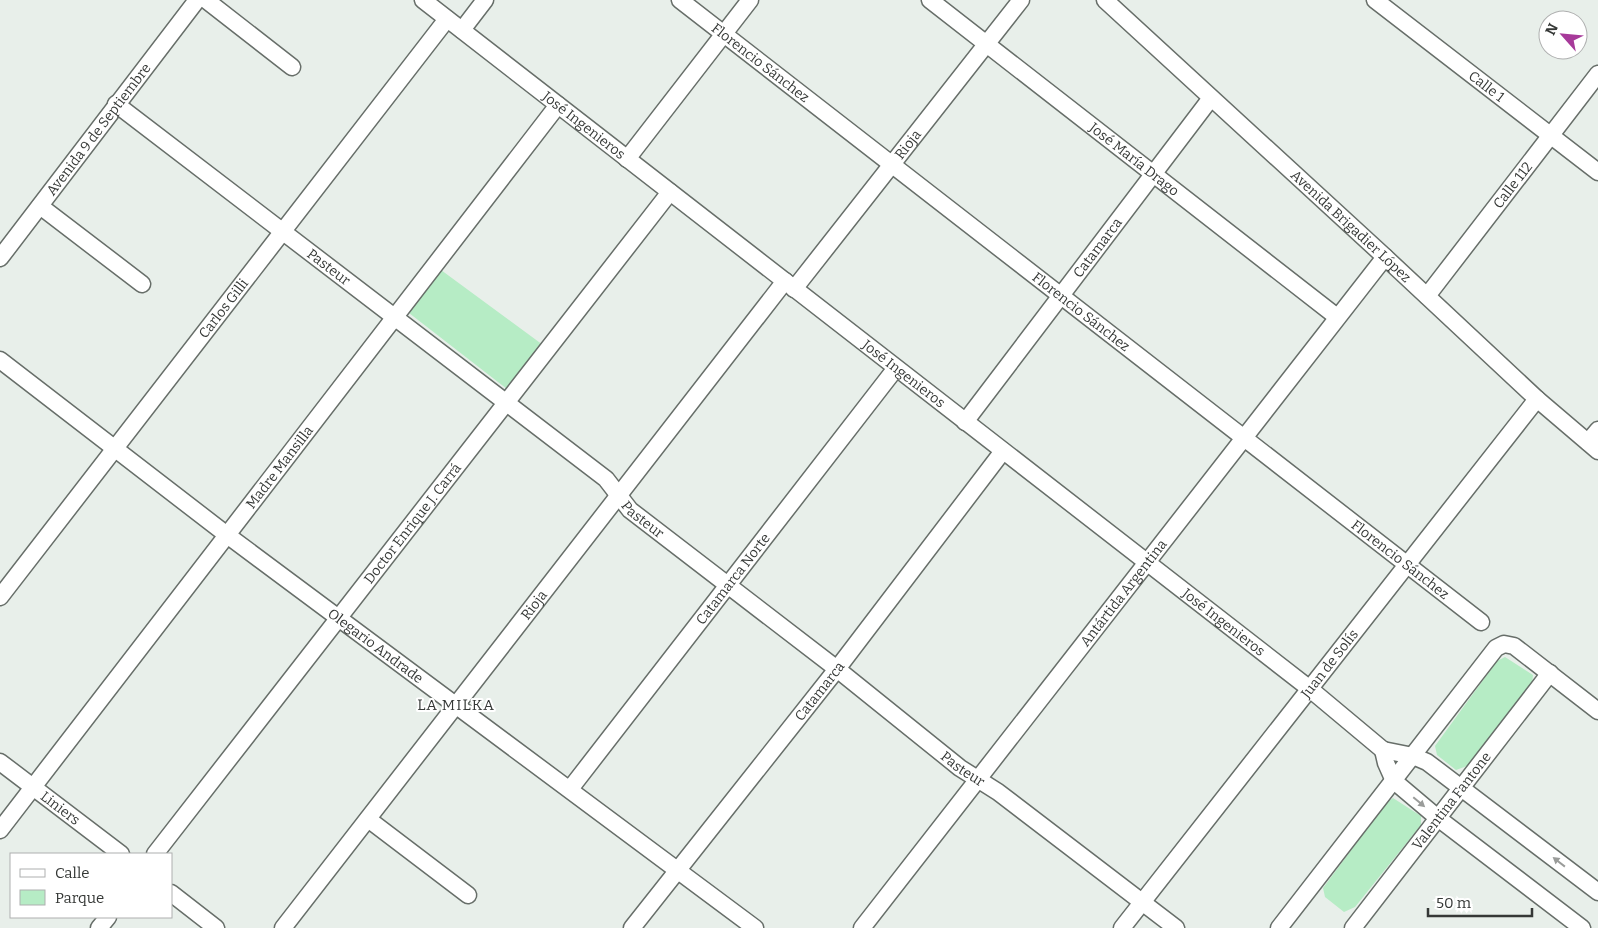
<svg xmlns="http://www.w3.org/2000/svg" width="1598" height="928" viewBox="0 0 1598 928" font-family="Bitter,serif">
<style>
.green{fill:#b6ecc5}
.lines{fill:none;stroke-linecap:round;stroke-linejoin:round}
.minor-casing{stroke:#676e69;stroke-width:19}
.minor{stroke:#fff;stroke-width:16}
.oneway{fill:#9a9c9a}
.labels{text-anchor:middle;stroke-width:4;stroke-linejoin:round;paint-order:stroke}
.street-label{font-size:14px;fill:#353836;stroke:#fff}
.neighbourhood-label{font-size:15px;letter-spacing:1px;fill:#353836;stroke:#fff}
</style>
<rect width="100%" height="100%" fill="#e8efea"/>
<path class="green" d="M441 270 543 345 507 389 409 313Z
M1505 657 1533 675 1532 684 1467 766 1456 770 1437 755 1435 746 1497 661Z
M1393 798 1421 816V825L1355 907 1344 912 1325 897 1323 888 1386 803Z"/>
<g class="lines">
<g class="minor-casing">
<g id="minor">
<path d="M206 0 292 67"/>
<path id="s1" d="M423 0 1310 689 1383 750"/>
<path id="s2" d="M680 0 1481 622"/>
<path id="s3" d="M930 0 1337 317"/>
<path id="s4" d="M1105 0 1385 257 1537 399 1598 451"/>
<path id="s5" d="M1375 0 1598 172"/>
<path d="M462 30 485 0"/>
<path id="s6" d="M116 104 606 479 630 510 837 669 960 768 998 792 1176 928"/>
<path d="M627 159 750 0"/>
<path d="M40 206 142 284"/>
<path id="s7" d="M0 258 197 0"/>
<path id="s8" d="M794 289 1021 0"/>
<path id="s9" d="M1427 296 1598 74"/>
<path id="s10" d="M0 360 227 535 755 928"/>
<path id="s11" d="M965 422 1211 98"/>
<path d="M1588 442 1598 430"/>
<path id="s12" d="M0 597 447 19"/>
<path d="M1383 750 1386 763 1394 781 1439 819 1582 928"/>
<path d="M1383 750 1413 756 1427 762 1598 892"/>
<path id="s13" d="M0 762 121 854"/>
<path id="s14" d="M570 789 896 368"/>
<path d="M368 819 468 895"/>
<path id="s15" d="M0 830 558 105"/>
<path id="s16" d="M155 854 670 192"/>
<path d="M171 893 216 928"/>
<path d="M99 928 108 917"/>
<path id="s17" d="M283 928 785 281"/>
<path id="s18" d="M632 928 837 669 1003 451"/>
<path id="s19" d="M862 928 1385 257"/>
<path id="s20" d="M1122 928 1537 399"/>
<path d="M1279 928 1496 648 1504 644 1514 646 1598 711"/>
<path id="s21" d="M1353 928 1550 673"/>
</g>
</g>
<use href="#minor" class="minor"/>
</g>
<defs><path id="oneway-solid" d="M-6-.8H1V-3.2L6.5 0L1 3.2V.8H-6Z" transform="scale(1.25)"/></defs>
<g class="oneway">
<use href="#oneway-solid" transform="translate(1419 802) rotate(40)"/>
<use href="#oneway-solid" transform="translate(1559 862) rotate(-142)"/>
</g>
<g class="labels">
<g class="street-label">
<text dy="5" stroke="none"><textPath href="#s2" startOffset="102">Florencio Sánchez</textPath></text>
<text dy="5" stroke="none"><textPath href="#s5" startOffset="141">Calle 1</textPath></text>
<text dy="5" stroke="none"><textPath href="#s1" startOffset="204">José Ingenieros</textPath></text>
<text dy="5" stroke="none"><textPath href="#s7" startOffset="162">Avenida 9 de Septiembre</textPath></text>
<text dy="5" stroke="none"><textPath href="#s8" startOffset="184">Rioja</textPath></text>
<text dy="5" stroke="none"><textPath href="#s3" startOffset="259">José María Drago</textPath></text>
<text dy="5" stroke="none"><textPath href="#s9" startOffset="140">Calle 112</textPath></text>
<text dy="5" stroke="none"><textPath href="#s4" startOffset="334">Avenida Brigadier López</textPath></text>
<text dy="5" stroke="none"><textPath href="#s11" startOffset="219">Catamarca</textPath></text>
<text dy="5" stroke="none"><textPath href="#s6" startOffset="268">Pasteur</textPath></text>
<text dy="5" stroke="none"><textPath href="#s12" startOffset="365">Carlos Gilli</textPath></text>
<text dy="5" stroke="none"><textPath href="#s2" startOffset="508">Florencio Sánchez</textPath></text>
<text dy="5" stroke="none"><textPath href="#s1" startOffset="609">José Ingenieros</textPath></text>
<text dy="5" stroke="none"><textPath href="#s15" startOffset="458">Madre Mansilla</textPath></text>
<text dy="5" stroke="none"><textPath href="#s6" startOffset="672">Pasteur</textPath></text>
<text dy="5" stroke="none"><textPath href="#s16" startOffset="419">Doctor Enrique J. Carrá</textPath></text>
<text dy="5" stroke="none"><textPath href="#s2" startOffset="912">Florencio Sánchez</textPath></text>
<text dy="5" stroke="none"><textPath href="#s14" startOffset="266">Catamarca Norte</textPath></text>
<text dy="5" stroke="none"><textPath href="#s19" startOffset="425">Antártida Argentina</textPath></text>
<text dy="5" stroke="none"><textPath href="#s17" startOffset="409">Rioja</textPath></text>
<text dy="5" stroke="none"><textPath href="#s1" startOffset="1014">José Ingenieros</textPath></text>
<text dy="5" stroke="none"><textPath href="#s10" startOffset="472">Olegario Andrade</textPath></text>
<text dy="5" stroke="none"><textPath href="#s20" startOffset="336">Juan de Solís</textPath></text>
<text dy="5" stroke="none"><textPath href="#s18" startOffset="302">Catamarca</textPath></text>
<text dy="5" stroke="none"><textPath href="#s6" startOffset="1078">Pasteur</textPath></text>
<text dy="5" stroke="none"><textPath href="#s21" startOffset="161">Valentina Fantone</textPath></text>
<text dy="5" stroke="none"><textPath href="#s13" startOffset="76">Liniers</textPath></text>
</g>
<g class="neighbourhood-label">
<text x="456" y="710">LA MILKA</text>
</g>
</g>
<rect x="10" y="853" width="162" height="65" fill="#ffffff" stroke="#aeafaf"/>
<rect x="20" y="869" width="25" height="8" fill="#ffffff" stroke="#aeafaf"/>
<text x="55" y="878" font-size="15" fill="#353836">Calle</text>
<rect x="20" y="890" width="25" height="15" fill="#b6ecc5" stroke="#aeafaf"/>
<text x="55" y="903" font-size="15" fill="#353836">Parque</text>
<g transform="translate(1563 35) rotate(297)"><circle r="24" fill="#ffffff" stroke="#aeafaf"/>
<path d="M0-4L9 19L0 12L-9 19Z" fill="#a73a9a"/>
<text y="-8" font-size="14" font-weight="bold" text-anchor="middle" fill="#353836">N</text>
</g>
<path d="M1428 908v8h104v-8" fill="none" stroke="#353836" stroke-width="2.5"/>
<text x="1436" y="908" font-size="15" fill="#353836" stroke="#ffffff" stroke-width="4" paint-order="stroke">50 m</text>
</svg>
